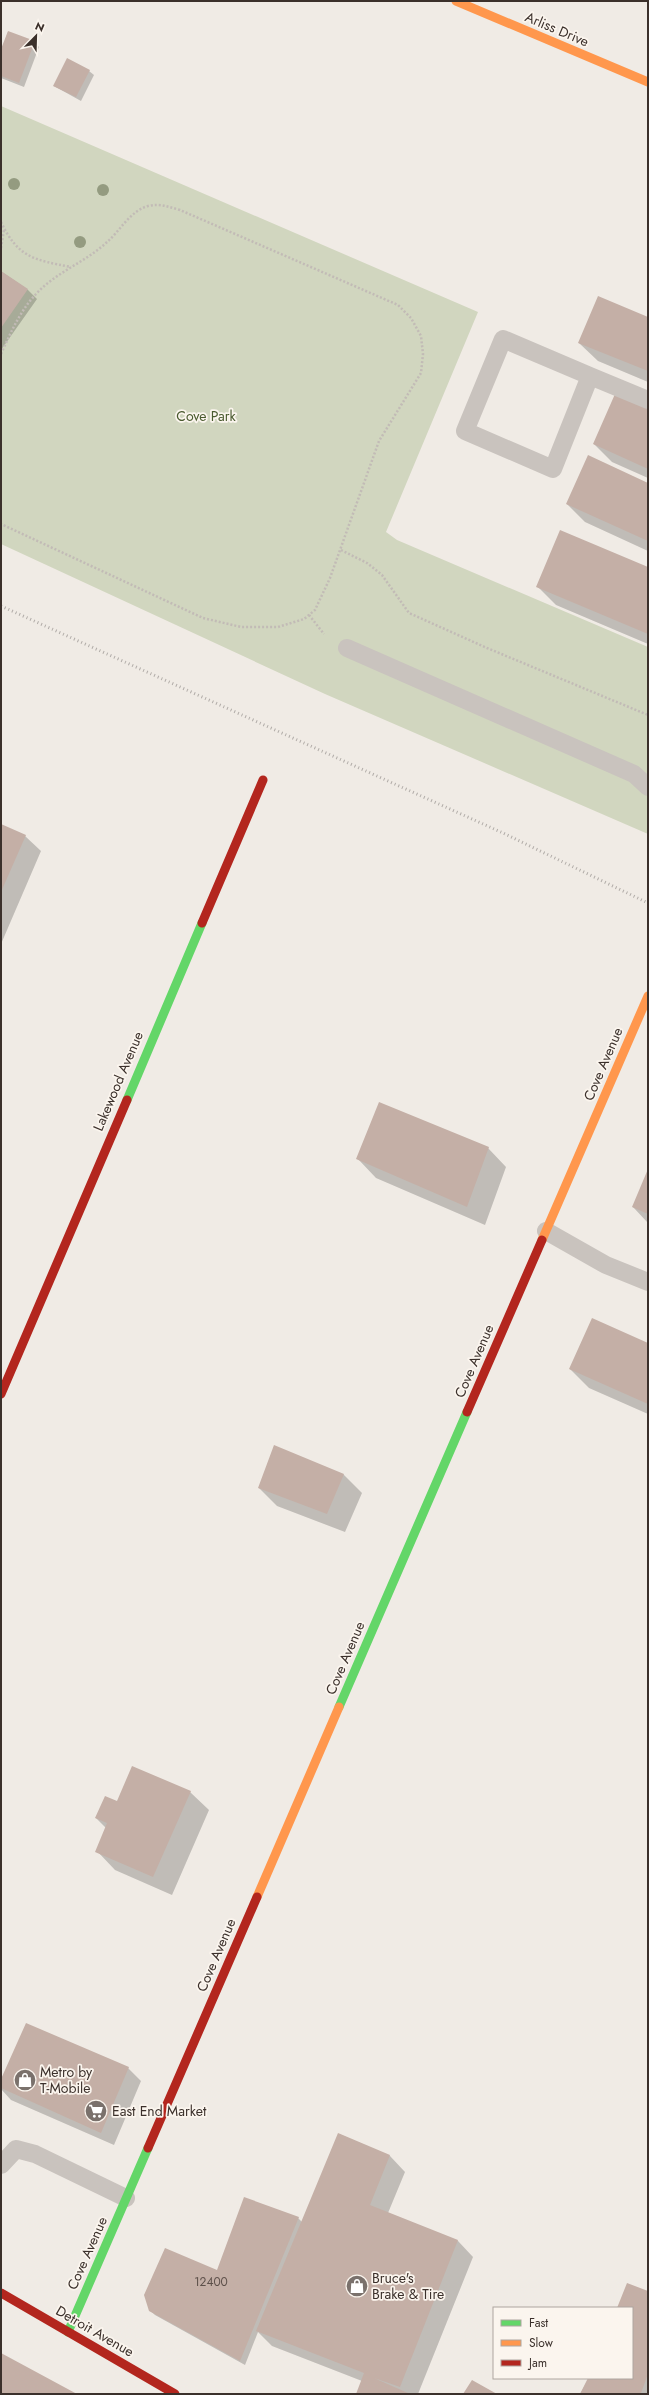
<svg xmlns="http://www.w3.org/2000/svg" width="649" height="2395" viewBox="0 0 649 2395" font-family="Jost,sans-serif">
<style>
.green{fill:#d1d6bf}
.shadow{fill:#0003}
.building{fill:#c4afa6}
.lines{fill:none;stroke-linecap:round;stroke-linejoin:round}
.path{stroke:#c2bbb6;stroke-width:2.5;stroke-dasharray:2 2;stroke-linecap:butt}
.lane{stroke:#c9c3be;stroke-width:18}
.fast{stroke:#63d668;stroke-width:9}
.slow{stroke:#ff974d;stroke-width:9}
.jam{stroke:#b3261e;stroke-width:9}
.rail{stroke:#b1aca8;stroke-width:3;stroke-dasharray:1 3;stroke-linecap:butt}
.tree{fill:#949b80}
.labels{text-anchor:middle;stroke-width:3.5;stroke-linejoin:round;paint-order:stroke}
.number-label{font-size:12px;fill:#5d504a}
.street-label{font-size:14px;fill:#3b302b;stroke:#fbf5ee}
.park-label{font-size:14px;fill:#495a2e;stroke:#fbf5ee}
.poi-label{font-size:14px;fill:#3b302b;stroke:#fbf5ee;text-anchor:start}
</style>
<rect width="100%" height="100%" fill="#f0ebe5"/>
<path class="green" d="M1 106 478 312 386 532 397 540 648 647V834L325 694 1 544Z"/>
<path class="shadow" d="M8 32 35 42 39 47 24 87 1 78V52Z
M89 71 94 75 81 101 54 86Z
M2 272 28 290 37 299 1 350Z
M648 318V382L598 361 579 343Z
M648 409V478L612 462 594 444Z
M648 484V551L585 522 567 504Z
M648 568V644L556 605 537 586Z
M1 825 25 836 41 851 1 944Z
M488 1148 506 1167 485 1225 376 1178 358 1159Z
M648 1171V1223L633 1207Z
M648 1344V1414L589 1388 570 1369Z
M274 1447 344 1475 362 1493 345 1532 277 1506 259 1488Z
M190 1792 209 1810 172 1895 115 1870 97 1851 106 1828 96 1818 117 1802Z
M128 2068 141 2081 114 2145 11 2100 1 2089V2081Z
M339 2134 390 2156 405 2172 388 2213 458 2241 473 2257 418 2394H357L362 2381 272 2346 258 2332 245 2365 155 2315 150 2310 217 2271 298 2218 302 2222Z
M648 2292V2394H580L589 2378H632V2308H618Z"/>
<path class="building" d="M8 31 35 41 19 83 1 76V49Z
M67 58 90 70 76 97 53 86Z
M1 271 28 289 1 328Z
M598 296 648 317V371L578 343Z
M615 394 648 408V469L593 444Z
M588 455 648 483V541L566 504Z
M560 530 648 567V634L536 587Z
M1 824 26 835 1 892Z
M379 1102 489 1147 467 1207 356 1159Z
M648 1169V1214L632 1207Z
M592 1318 648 1343V1404L569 1369Z
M274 1445 344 1474 327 1514 258 1488Z
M132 1766 191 1791 153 1877 95 1852 107 1823 95 1818 105 1796 117 1801Z
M26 2023 129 2067 101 2133 1 2088V2079Z
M338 2133 390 2155 370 2205 458 2240 400 2387 374 2378 410 2394H356L364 2373 256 2331Z
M244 2197 299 2217 240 2361 149 2311 144 2295 165 2248 217 2270Z
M627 2283 648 2291V2374L641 2393 580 2394 588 2378H632V2308H617Z
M1 2353 77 2394H1Z
M472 2380 497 2394H463Z"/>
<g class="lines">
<path class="path" d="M1 222C18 258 35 260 71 267
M1 248 4 230
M1 354C11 332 20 311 36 294 56 272 86 262 107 242 120 231 130 211 148 206 160 203 169 207 180 210L398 305 411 318 421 336 423 354 421 373 379 441 330 578 315 610 304 619 278 627H241L203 618 1 524
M341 550 367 563 382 575 409 613 487 648 648 715
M309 615 324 634"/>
<path class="lane" d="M590 376 503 339 465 431 553 469 590 376 648 400
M347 648 634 774 648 787
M546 1231 606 1265 648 1282
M1 2165 16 2149 35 2154 126 2198"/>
<path class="fast" d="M127 1100 202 923
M339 1707 467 1412
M68 2332 148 2148"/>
<path class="slow" d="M456 1 648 82
M542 1240 648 996
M257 1897 339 1707"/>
<path class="jam" d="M202 923 263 780
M1 1394 127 1100
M467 1412 542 1240
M148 2148 257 1897
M1 2293 175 2394"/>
<path class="rail" d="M1 606 503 833 648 903"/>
</g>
<g class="tree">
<circle cx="14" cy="184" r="6"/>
<circle cx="103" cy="190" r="6"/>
<circle cx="80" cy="242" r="6"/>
</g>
<defs>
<g id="shop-disc" transform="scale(1.15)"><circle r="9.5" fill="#7a716c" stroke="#fbf5ee"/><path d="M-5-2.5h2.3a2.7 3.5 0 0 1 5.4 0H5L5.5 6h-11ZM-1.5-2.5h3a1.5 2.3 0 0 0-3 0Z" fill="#fff"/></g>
<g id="supermarket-disc" transform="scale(1.15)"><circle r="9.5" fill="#7a716c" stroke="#fbf5ee"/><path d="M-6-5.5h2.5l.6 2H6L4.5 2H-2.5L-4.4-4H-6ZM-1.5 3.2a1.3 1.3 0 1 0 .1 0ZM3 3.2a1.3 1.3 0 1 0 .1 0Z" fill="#fff"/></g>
</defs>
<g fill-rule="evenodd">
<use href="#shop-disc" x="25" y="2080"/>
<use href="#supermarket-disc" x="96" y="2111"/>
<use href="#shop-disc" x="357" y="2286"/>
</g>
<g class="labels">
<g class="number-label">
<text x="211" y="2286">12400</text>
</g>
<g class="street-label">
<text transform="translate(557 29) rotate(23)" y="5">Arliss Drive</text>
<text transform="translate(603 1064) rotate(-67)" y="5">Cove Avenue</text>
<text transform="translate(118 1081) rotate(-67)" y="5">Lakewood Avenue</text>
<text transform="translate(474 1361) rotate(-67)" y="5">Cove Avenue</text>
<text transform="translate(345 1658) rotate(-67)" y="5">Cove Avenue</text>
<text transform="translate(216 1955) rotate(-67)" y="5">Cove Avenue</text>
<text transform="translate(87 2253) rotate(-66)" y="5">Cove Avenue</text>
<text transform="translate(95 2331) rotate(30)" y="5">Detroit Avenue</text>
</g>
<g class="park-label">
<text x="206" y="421">Cove Park</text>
</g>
<g class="poi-label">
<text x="40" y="2077">Metro by<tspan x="40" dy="16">T-Mobile</tspan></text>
<text x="112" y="2116">East End Market</text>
<text x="372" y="2283">Bruce's<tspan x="372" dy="16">Brake &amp; Tire</tspan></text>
</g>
</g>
<rect width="649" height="2395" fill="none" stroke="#3b302b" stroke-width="4"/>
<rect x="493" y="2307" width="140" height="72" fill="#fbf5ee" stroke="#aea6a0"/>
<rect x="501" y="2320" width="20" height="6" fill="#63d668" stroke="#aea6a0"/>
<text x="529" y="2327" font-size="12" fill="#3b302b">Fast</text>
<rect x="501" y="2340" width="20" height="6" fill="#ff974d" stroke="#aea6a0"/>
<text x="529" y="2347" font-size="12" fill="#3b302b">Slow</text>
<rect x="501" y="2360" width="20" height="6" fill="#b3261e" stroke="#aea6a0"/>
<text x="529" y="2367" font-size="12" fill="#3b302b">Jam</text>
<g transform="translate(36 36) rotate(23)" stroke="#fbf5ee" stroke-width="3" paint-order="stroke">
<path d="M0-3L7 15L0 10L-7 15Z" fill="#3b302b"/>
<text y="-6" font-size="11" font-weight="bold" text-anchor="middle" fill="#3b302b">N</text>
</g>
</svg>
